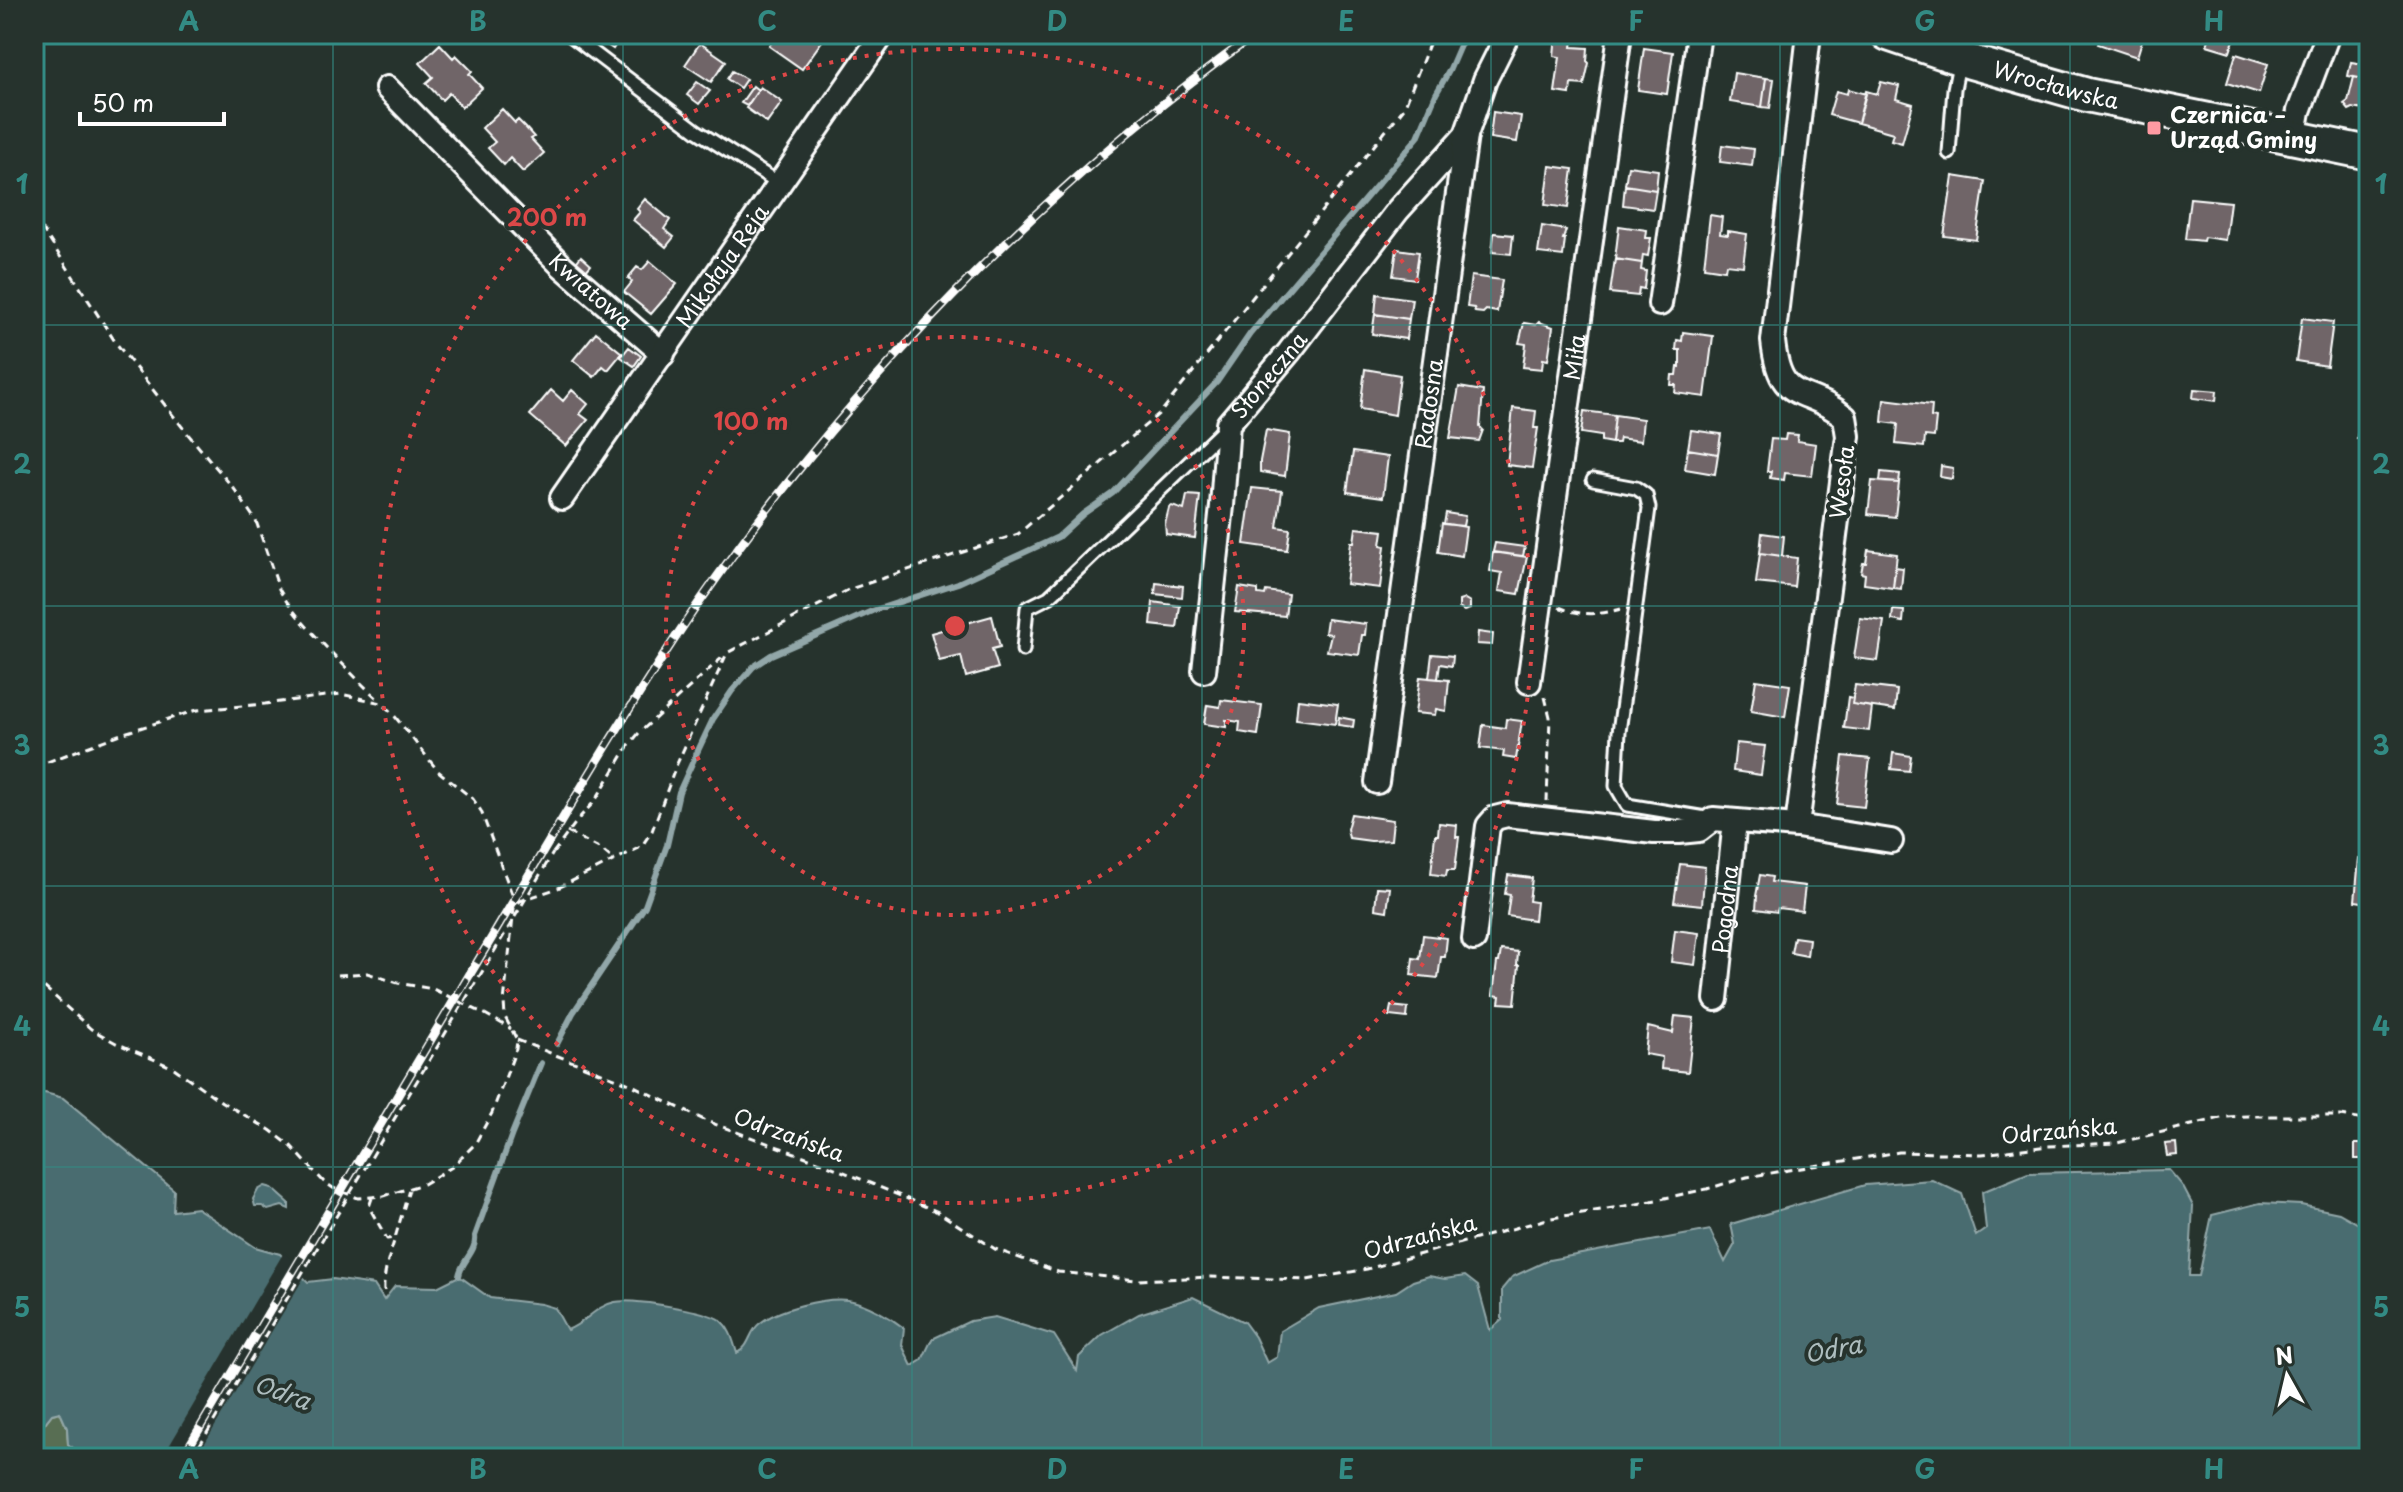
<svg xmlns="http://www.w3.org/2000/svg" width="2403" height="1492" viewBox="0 0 2403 1492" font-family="'Playpen Sans',sans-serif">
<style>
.green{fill:#596e52;stroke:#acb6a8;stroke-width:2}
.water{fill:#496c6f;stroke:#92a7a9;stroke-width:2}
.pier{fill:#26332d}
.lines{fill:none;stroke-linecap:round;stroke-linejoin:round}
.stream{stroke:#92a7a9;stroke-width:6}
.building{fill:#706567;stroke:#fff;stroke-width:2}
.service-casing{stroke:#fff;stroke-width:17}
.minor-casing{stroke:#fff;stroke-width:28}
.secondary-casing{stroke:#fff;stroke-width:38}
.path{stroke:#fff;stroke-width:3;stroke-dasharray:8 6;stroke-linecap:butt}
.service{stroke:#26332d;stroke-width:11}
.minor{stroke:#26332d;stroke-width:22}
.secondary{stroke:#26332d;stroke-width:32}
.rail-casing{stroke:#fff;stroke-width:9}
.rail{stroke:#26332d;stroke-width:6;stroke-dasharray:18;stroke-linecap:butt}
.path-bridge{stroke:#fff;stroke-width:3;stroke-dasharray:8 6;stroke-linecap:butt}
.grid{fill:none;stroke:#338b84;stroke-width:2;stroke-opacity:0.55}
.ring{fill:none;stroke:#dc4848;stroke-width:4;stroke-dasharray:4 8}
.poi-dot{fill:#ff9aa2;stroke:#26332d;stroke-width:3}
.labels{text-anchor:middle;stroke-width:8;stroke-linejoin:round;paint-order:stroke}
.street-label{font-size:22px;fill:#fff;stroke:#26332d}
.poi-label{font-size:22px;font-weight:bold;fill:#fff;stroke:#26332d;text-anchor:start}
.water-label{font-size:24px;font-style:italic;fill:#adbdbe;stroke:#26332d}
.centre{fill:#dc4848;stroke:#26332d;stroke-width:4}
.ring-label{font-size:24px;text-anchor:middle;font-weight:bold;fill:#dc4848;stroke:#26332d;stroke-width:8;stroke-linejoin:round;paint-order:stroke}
.neatline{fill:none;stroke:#338b84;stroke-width:3}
.grid-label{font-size:26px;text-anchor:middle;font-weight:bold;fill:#338b84}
</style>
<rect width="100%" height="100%" fill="#26332d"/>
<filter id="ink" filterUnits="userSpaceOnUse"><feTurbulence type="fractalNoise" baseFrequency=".0125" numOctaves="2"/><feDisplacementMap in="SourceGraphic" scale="16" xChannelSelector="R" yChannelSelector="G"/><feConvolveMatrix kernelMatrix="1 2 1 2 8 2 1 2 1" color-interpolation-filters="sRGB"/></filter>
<g filter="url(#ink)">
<path class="green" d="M60 1412 67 1428 68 1444 82 1458H34V1437L52 1414Z"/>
<path class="water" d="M45 1093 63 1098 174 1190 173 1211 197 1208 255 1247 280 1254 308 1282 333 1279 374 1285 384 1300 395 1286 437 1287 459 1276 490 1298 541 1304 555 1308 567 1330C586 1323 595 1306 615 1302 633 1299 706 1310 720 1320 731 1329 733 1341 737 1353 750 1347 749 1332 759 1324 777 1309 825 1297 848 1300 866 1303 890 1317 904 1328L902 1345 912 1366 922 1360 932 1339 970 1321 995 1317 1054 1335 1077 1371 1079 1357 1102 1335 1139 1314 1193 1297 1244 1322 1255 1337 1267 1363 1277 1357 1280 1331 1319 1308 1396 1292 1413 1281 1429 1276 1445 1279 1465 1276 1478 1286 1490 1330 1502 1320V1289L1512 1277 1549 1260 1710 1230 1725 1262 1735 1244 1731 1224 1865 1185 1932 1180 1962 1194 1976 1236 1986 1229 1982 1192 2028 1173 2169 1170 2182 1185 2193 1206 2189 1276H2199L2212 1215 2260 1203 2301 1205 2339 1213 2369 1230V1458H82L68 1444 67 1428 60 1412 52 1414 34 1437V1094Z
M265 1186 272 1188 289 1203V1209L282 1206 268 1210 262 1206H255L253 1199 258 1190Z"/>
<path class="pier" d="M284 1252 306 1274 196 1458H162Z"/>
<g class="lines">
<path class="stream" d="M557 1044 573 1013 645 906 667 845 679 792 694 759 713 719 732 691 753 667 771 655 838 626 872 611 958 583 1058 537 1083 514 1113 493 1217 382 1250 334 1418 137 1436 94 1449 71 1465 34
M459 1276C461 1261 477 1252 475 1236L512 1134 541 1063"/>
</g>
<path class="building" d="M614 34 621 36 613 49 607 45Z
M778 34H811L822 41 802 69 769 46Z
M1556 34H1574L1572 47 1588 48 1587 61 1589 63 1584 85 1571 84 1570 94 1555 92 1560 57 1554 56Z
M2102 34H2144L2137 57 2098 44Z
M2211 34H2236L2230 52 2207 45Z
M700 43 726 61 711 82 685 65Z
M440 44 453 58 456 55 472 71 469 74 482 88 462 107 449 93 442 100 426 83 433 77 420 63Z
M1644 48 1673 52 1667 94 1638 90Z
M2369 49V80L2348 76 2351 62 2363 64Z
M2236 54 2268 64 2259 93 2227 83Z
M732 71 746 79 740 88 727 79Z
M1734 73 1766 78 1762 107 1730 102Z
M2354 77 2369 80V111L2353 108 2349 110 2344 104 2348 101Z
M1766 78 1774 79 1770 108 1762 107Z
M697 82 710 91 699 104 687 95Z
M1881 82 1899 86 1896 99 1913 104 1902 143 1891 140 1893 133 1858 123 1866 91 1877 94Z
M753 86 758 90 747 106 741 103Z
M760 87 782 102 767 123 746 108Z
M1848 89 1866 94 1858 123 1829 115 1836 91 1847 94Z
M502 109 515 123 518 120 526 128 534 137 531 139 544 153 523 172 510 158 504 165 488 148 495 142 482 128Z
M1493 112 1521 116 1517 142 1490 138Z
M1722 145 1754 149 1752 166 1720 162Z
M1550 166 1573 169 1568 208 1545 205Z
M1628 166 1658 170 1656 190 1625 185Z
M1953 176 1985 181 1976 240 1944 236Z
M1625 185 1656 190 1653 209 1623 205Z
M2190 198 2230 202 2225 240 2204 237 2203 241 2185 239Z
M645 199 670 220 664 229 674 237 666 247 633 220 640 212 637 209Z
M1710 215 1722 217 1720 234 1728 235V231L1747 234 1743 266 1726 264 1725 270 1704 267Z
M1542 226 1566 230 1563 239H1565L1563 256 1538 253Z
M1619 226 1647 230 1646 238H1651L1648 256 1643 255 1642 263 1615 259Z
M1494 233 1513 235 1511 254 1492 252Z
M1397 249 1419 252 1415 279 1393 276Z
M581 256 591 265 585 272 575 264Z
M1615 259 1642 263 1641 270 1646 271 1644 289 1639 288 1638 296 1610 293Z
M650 261 677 284 651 314 624 292 632 282 628 278 637 267 642 270Z
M1471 276 1502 280 1497 312 1486 310 1483 313 1475 312 1474 308 1467 307Z
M1377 294 1412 299 1409 319 1375 314Z
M1375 314 1409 319 1406 339 1372 334Z
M2302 318 2333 322 2327 366 2296 361Z
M1539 322 1553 327 1548 360 1543 359 1542 369 1523 367 1526 344 1519 343 1524 323 1536 325Z
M596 332 622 353 608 370 603 366 594 377 573 360Z
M1683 332 1713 336 1705 397 1675 393 1676 385H1671L1672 375H1677L1678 367H1680V350H1676L1677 340 1682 341Z
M629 347 641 356 634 366 621 357Z
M1365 369 1400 375 1395 415 1360 409Z
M1459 387 1483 391 1480 427 1483 430 1479 441 1450 438Z
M2194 389 2217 391 2216 401 2193 398Z
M551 390 563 401 572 390 588 404 580 414 588 420 566 446 530 415Z
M1884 399 1932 405 1931 417 1936 418 1934 437 1925 436 1924 447 1896 444 1898 424 1882 422Z
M1513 408 1536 411 1534 428H1538L1532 468 1507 465Z
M1584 411 1615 415 1612 443 1601 441V436L1581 433Z
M1615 415 1643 419 1641 441 1619 438 1618 443H1612Z
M2360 421 2369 422 2366 439 2357 438Z
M1266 430 1290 434 1285 476 1260 472V461Z
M1691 430 1721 434 1718 454 1688 449Z
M1786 434 1798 435 1797 441 1816 444 1812 476 1785 473 1784 480 1770 478 1771 471H1767L1771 439 1785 440Z
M1688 449 1718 454 1715 474 1685 469Z
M1353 452 1388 457 1383 497 1347 492Z
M1941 466 1953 468 1952 479 1940 477Z
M1881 472 1900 474 1899 483 1880 482Z
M1872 481 1899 483 1895 517 1868 514Z
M1252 488 1282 491 1277 527 1290 529 1287 550 1244 544Z
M1187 495 1200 496 1195 538 1166 534 1165 524 1169 508 1172 506 1184 510Z
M1446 513 1465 516 1463 526 1444 524Z
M1442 523 1466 527 1462 556 1438 552Z
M1356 528 1383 531 1381 545 1385 546 1380 588 1346 584 1351 542H1354Z
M1762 533 1784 536 1782 556 1760 553Z
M1495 543 1525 547 1523 556 1493 552Z
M1868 550 1897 554 1893 588 1864 584 1865 574 1861 573 1863 563H1866Z
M1493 552 1527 557 1519 594 1499 591 1502 573 1490 571Z
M1760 553 1797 558 1794 587 1756 583Z
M1895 567 1903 568 1901 589 1893 588Z
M1156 583 1183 586 1182 597 1155 594Z
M1239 587 1258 590V594L1265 595 1266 591 1288 594 1285 616 1235 612Z
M1465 599 1470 602V609L1464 611 1459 608V601Z
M1153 602 1180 606 1177 628 1151 625Z
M1893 610 1904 611 1903 622 1892 620Z
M992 616 1000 647 992 649 998 668 966 677 961 656 939 661 931 633Z
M1860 618 1884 621 1878 661 1854 658Z
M1327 619 1366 624 1365 635H1362L1359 655 1327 651 1331 634 1325 633Z
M1478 632 1493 634 1492 645 1477 644Z
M1432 654 1453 656 1452 666 1440 664 1438 679 1429 678Z
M1420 677 1449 680 1446 711 1436 709 1435 715 1415 713Z
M1756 680 1790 685 1785 717 1751 711Z
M1855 685 1897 690 1895 710 1852 704Z
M1848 697 1853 698 1852 704 1872 707 1869 731 1844 728Z
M1298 699 1338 704 1335 724 1296 719Z
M1221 700 1262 705 1258 735 1239 732 1240 722 1226 720V727L1204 724 1207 705 1220 707Z
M1339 717 1354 720 1353 727 1338 725Z
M1506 719 1522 721 1516 759 1503 757 1504 751 1480 748 1483 725 1505 728Z
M1736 743 1765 746 1761 775 1733 771Z
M1893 753 1911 756 1909 771 1891 769Z
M1843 756 1870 759 1864 807 1837 804Z
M1351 814 1393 820 1391 840 1371 841 1349 838 1347 829Z
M1439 823 1457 825 1456 837H1459L1455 870H1447L1446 876 1431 874 1435 835H1438Z
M2359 858 2369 859V903L2355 901Z
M1680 864 1705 867 1702 905 1674 902Z
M1508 875 1532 878 1529 901 1536 902 1534 920 1507 916 1510 895 1505 894Z
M1760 875 1772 877 1771 882 1805 886 1802 911 1778 908 1777 912 1756 909 1757 896H1756Z
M1377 887 1390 888 1387 911 1375 909Z
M1675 930 1699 933 1695 965 1671 962Z
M1423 935 1447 938 1445 957H1441L1438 978 1411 975 1413 958 1420 959Z
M1794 937 1809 939 1807 956 1791 953Z
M1501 950 1518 952 1517 965H1519L1515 1004 1499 1003 1500 996 1493 995 1497 962H1499Z
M1391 1006 1408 1008 1407 1018 1389 1016Z
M1675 1016 1694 1018 1688 1072 1661 1069 1662 1057 1645 1054 1648 1027 1673 1033Z
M2176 1143 2177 1155 2167 1156 2165 1144Z
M2355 1144H2369V1159H2355Z"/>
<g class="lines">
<g class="service-casing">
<path id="service" d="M569 34 697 131 780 184
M1949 153 1954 89 1960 59
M1593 480 1636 488 1646 495 1649 508 1619 732 1616 786 1627 805 1712 819
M1023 650 1027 608 1049 597 1225 428"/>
</g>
<g class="minor-casing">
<g id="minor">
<path d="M1809 34 1773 341C1780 407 1805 384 1845 417L1848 436 1797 826 1891 841"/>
<path id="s1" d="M387 88 562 266 663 354"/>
<path d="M2294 139 2299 111 2328 34"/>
<path d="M1660 304 1699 34"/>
<path id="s2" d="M562 498 883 34"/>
<path id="s3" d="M1204 671 1222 506 1228 424 1289 352 1398 210 1466 135"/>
<path id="s4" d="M1529 682 1620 34"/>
<path id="s5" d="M1377 782 1466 135 1485 80 1508 34"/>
<path d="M1474 939 1488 826 1495 818 1507 815 1654 832H1679L1699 830 1713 819 1797 826"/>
<path id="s6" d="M1716 999 1735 821"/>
</g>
</g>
<g class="secondary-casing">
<g id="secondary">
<path id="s7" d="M1888 34 1971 62 2087 95 2369 153"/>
</g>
</g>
<path class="path" d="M1837 34 1864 42
M34 216 116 343 187 433 235 490 256 521 279 589C291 611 309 629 326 647 344 665 360 683 379 700
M1559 607C1580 616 1599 615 1621 609
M1545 697 1550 717 1547 801
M34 767 121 734 197 710 265 704 341 694 382 703 393 714 438 771 473 799 481 811 516 905
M567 832 601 849 614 860
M553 853 580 817 595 801 629 745 639 733 725 655
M338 975 367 973 398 983 433 989 485 1014 511 1029
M34 978 91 1029 116 1043 174 1068 222 1102 270 1130 291 1146 324 1182 333 1188 358 1198 384 1196 423 1184 452 1167 475 1144 492 1113 516 1049 517 1040 505 1017 504 1002 514 908 520 901 558 888 641 847 652 831 676 766 727 653 850 589 1018 534 1161 412 1404 108 1433 34
M517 1040 630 1084 706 1121 823 1163 938 1212 995 1249 1058 1272 1137 1280 1211 1277 1307 1280 1367 1269 1551 1218 1637 1204 1707 1189 1747 1177 1899 1152 1982 1154 2048 1146 2117 1143 2225 1117 2248 1116H2341L2369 1121
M372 1198 369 1207 387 1239 395 1238 409 1190
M384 1291C383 1272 390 1255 395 1238"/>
<use href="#service" class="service"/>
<use href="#minor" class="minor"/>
<use href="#secondary" class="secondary"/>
<g class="rail-casing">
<path id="rail" d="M182 1458C276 1300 370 1142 464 984 540 858 613 729 696 607 844 393 1044 184 1256 34"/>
</g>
<use href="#rail" class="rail"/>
<path class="path-bridge" d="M192 1458 553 853"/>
</g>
</g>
<path class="grid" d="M333 34V1458M623 34V1458M912 34V1458M1202 34V1458M1491 34V1458M1780 34V1458M2070 34V1458M34 325H2369M34 606H2369M34 886H2369M34 1167H2369"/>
<g class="ring">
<circle cx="955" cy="626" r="289"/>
<circle cx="955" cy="626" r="577"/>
</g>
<rect class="poi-dot" x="2146" y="120" width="16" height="16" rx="4"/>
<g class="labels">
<g class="street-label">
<text dy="8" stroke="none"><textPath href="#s7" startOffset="176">Wrocławska</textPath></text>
<text dy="8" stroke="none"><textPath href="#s2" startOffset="282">Mikołaja Reja</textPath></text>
<text dy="8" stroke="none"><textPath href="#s1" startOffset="288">Kwiatowa</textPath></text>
<text dy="8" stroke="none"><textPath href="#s4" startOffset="328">Miła</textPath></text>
<text dy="8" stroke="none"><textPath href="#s3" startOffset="312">Słoneczna</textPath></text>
<text dy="8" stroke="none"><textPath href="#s5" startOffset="382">Radosna</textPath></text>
<text transform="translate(1842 482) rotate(-83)" y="8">Wesoła</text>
<text dy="8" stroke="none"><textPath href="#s6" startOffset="90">Pogodna</textPath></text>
<text transform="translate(2059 1131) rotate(-5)" y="8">Odrzańska</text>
<text transform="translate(789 1135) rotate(20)" y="8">Odrzańska</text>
<text transform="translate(1420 1237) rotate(-15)" y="8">Odrzańska</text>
</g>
<g class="poi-label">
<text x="2170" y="123">Czernica –<tspan x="2170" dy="25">Urząd Gminy</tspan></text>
</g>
<g class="water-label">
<text transform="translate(1833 1350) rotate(-11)" y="8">Odra</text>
<text transform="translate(282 1393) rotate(20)" y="8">Odra</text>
</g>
</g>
<circle cx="955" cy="626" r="12" class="centre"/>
<g class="ring-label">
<text x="547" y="226">200 m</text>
<text x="751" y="430">100 m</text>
</g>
<rect width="2403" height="1492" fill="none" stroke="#26332d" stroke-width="88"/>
<g transform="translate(2287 1376) rotate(352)" stroke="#26332d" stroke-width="6" paint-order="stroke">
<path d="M0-6L14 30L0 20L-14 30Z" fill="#ffffff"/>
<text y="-12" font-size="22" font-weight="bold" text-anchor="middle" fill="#ffffff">N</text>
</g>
<path d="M80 112v12h144v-12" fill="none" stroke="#ffffff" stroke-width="4"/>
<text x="92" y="112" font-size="24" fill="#ffffff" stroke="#26332d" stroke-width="6" paint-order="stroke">50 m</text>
<rect x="44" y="44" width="2315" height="1404" class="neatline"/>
<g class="grid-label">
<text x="189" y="31">A</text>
<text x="478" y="31">B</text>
<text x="767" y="31">C</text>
<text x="1057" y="31">D</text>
<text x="1346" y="31">E</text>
<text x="1636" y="31">F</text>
<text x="1925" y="31">G</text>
<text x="2214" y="31">H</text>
<text x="22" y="194">1</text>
<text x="2381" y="194">1</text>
<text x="22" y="474">2</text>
<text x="2381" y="474">2</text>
<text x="22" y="755">3</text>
<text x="2381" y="755">3</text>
<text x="22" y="1036">4</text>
<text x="2381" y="1036">4</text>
<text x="22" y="1317">5</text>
<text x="2381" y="1317">5</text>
<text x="189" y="1479">A</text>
<text x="478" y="1479">B</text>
<text x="767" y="1479">C</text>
<text x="1057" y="1479">D</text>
<text x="1346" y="1479">E</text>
<text x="1636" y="1479">F</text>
<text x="1925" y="1479">G</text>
<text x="2214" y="1479">H</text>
</g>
</svg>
